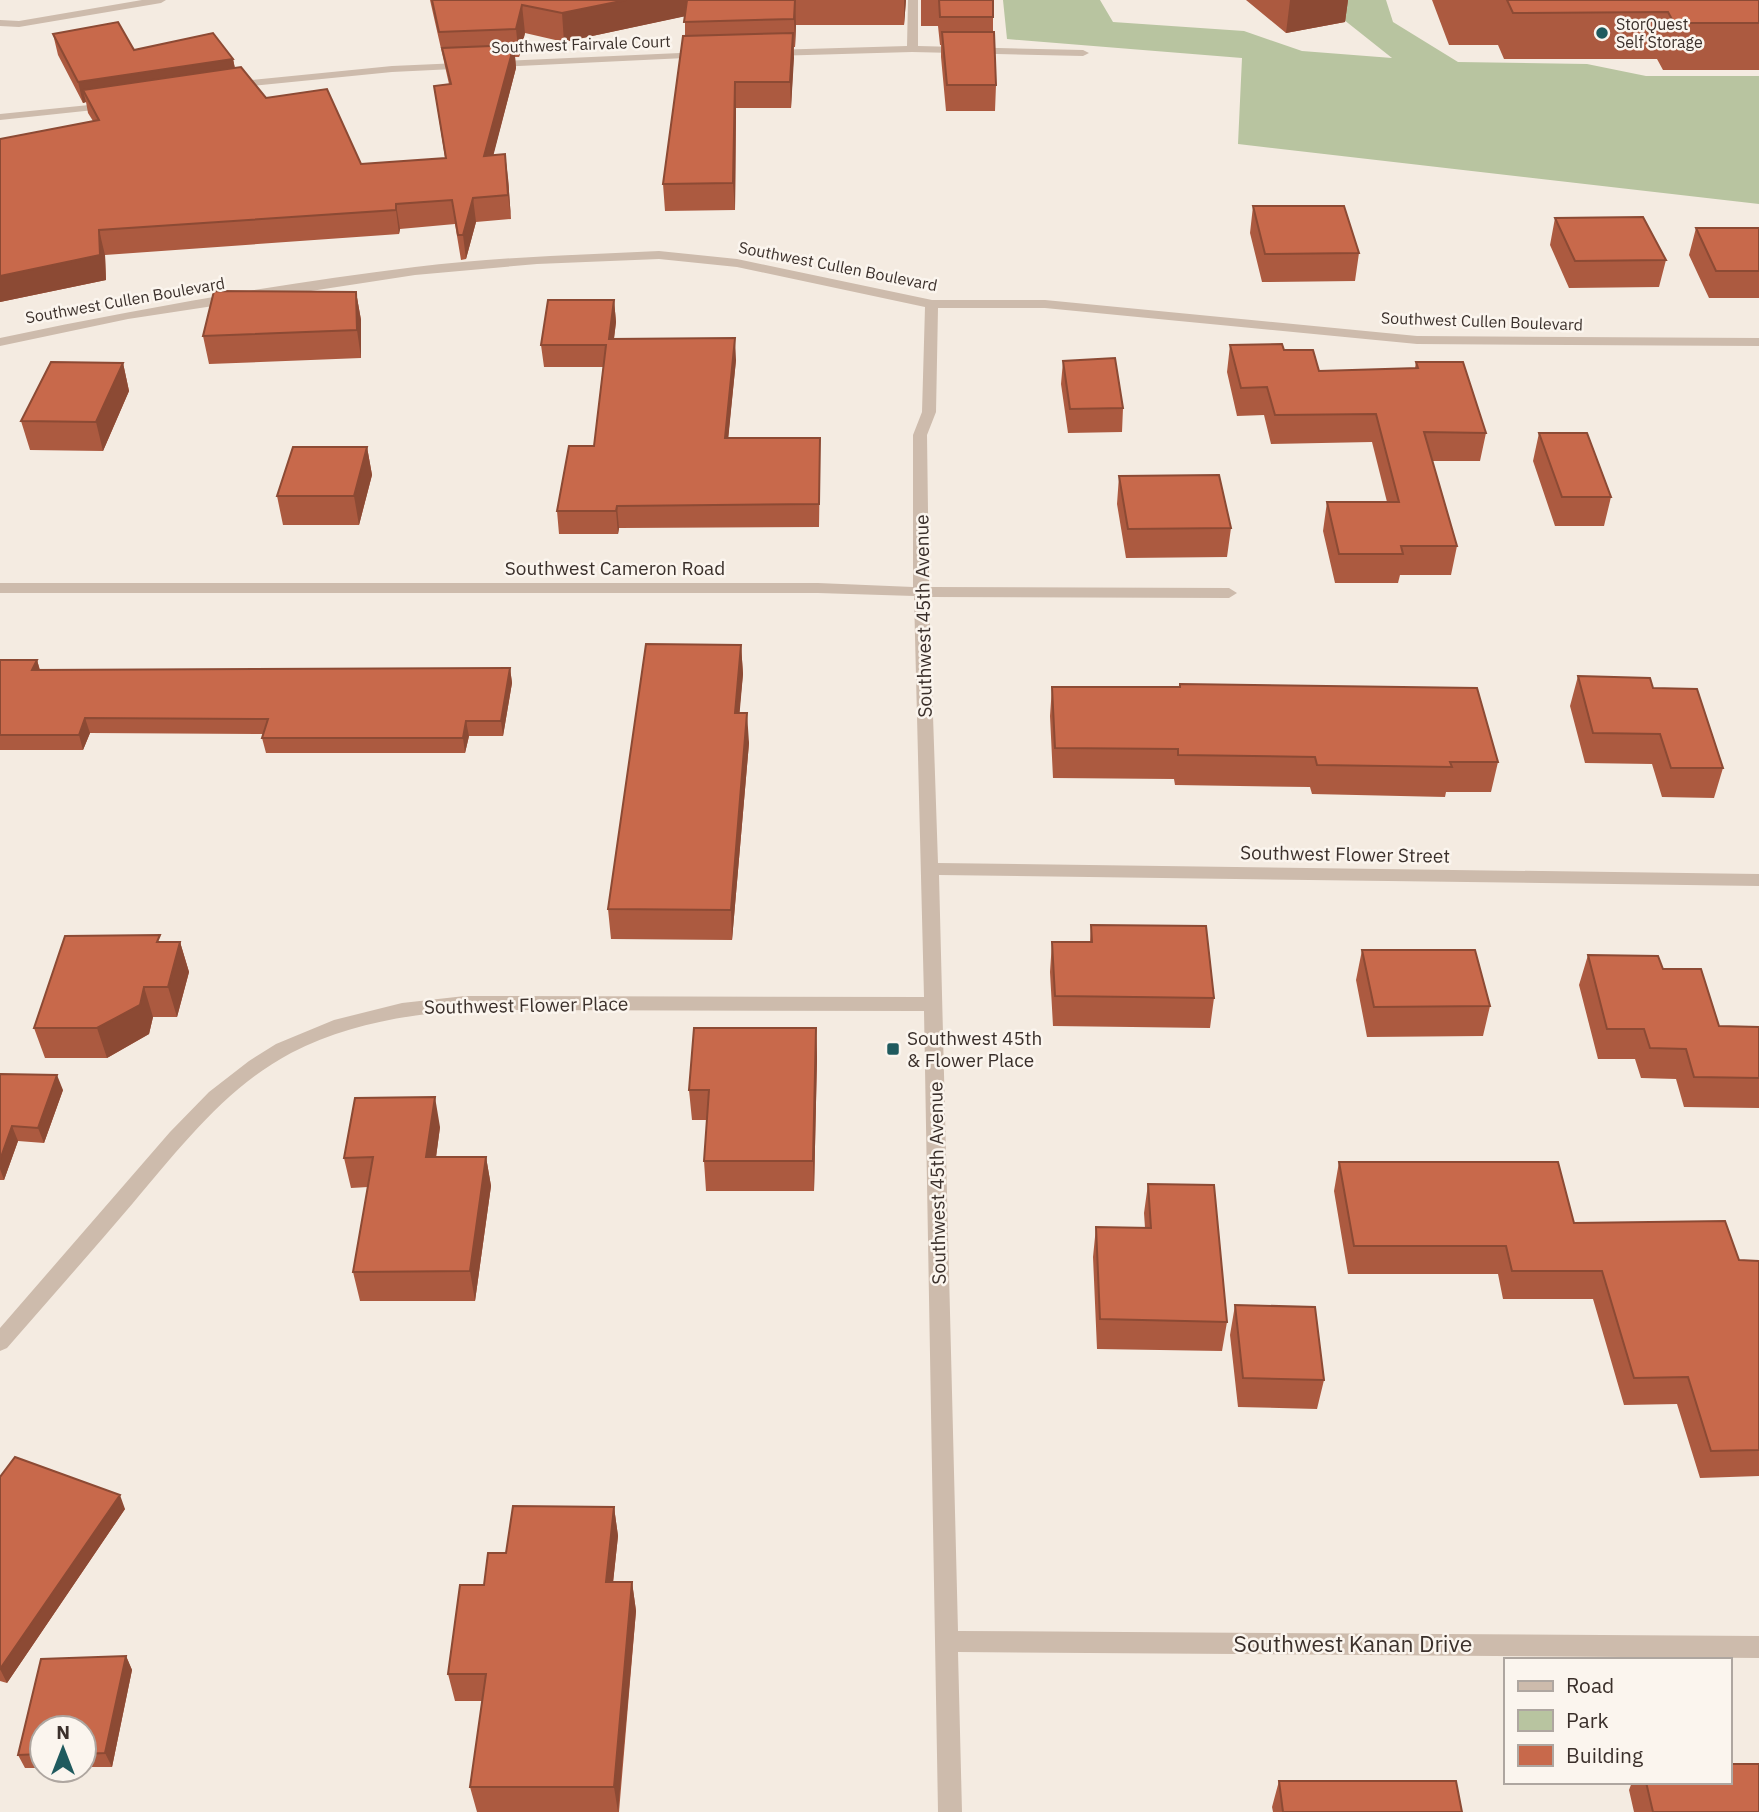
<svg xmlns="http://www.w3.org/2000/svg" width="1759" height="1812" viewBox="0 0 1759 1812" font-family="'IBM Plex Sans',sans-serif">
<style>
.green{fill:#b8c4a0}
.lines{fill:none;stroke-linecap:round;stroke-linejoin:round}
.minor{fill:#cdbbac;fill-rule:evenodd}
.wall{fill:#ac5a40}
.shaded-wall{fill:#8c4a34}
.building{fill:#c8694b;stroke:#8c4a34;stroke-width:2}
.poi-dot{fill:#1f5a5e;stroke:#fbf5ee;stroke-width:2.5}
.labels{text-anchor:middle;stroke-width:5;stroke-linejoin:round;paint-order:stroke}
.far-poi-label{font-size:16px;fill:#3b302b;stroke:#fbf5ee;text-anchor:start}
.far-street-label{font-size:16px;fill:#3b302b;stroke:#fbf5ee}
.street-label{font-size:19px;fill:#3b302b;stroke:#fbf5ee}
.poi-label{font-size:19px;fill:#3b302b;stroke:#fbf5ee;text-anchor:start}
.near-street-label{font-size:23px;fill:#3b302b;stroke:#fbf5ee}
</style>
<rect width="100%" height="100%" fill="#f4ebe1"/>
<path class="green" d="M1003 0H1100L1113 22 1244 31 1302 51 1392 58 1319 0H1386L1393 22 1458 62 1587 64 1646 76H1759V204L1238 144 1242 58 1007 39Z"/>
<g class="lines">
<path class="minor" d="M142 0H166L161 3 19 27 0 26V20L19 21Z
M908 0H918V46L1083 50 1089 53 1083 56 912 52 772 56 766 53 772 50 907 46Z
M702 52 706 53V57L392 72 230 88 224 85 230 82 392 66Z
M109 103 115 106 113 108 0 120V114Z
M659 251 737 259 932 300H1045L1417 336 1759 338V346L1417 344 1045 308H938L936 412 927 435 929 587 1229 588 1237 593 1229 598 929 597 938 863 1759 874V886L939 875 958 1631 1759 1636V1658L958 1652 962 1812H938L924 1011 465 1010C404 1015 345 1025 291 1053 225 1088 180 1148 133 1203 91 1252 49 1300 7 1348L0 1351V1328L170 1132 209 1092 249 1061 276 1044 334 1020 402 1003 465 996 924 997 914 596 818 593H0V583H818L913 587V435L922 412 925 307 737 267 659 259 537 264 415 275 128 319 0 346V338C137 309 276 284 415 267 496 257 577 255 659 251Z"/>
</g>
<path class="wall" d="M430 0H906L904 25H796L795 47H794L791 108H736L735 210 665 211 663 184 685 36V16L564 42 525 33 519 57H515L516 68 493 155 508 178 511 219 476 222 466 259 461 260 455 224 400 229 399 234 105 255 106 280 0 302V139L93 121 88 113 86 102 83 103 58 55 53 34 134 50 233 59 235 68 266 98 361 164 445 158 434 86 449 84Z
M921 0H993V32L996 85 995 111H946L941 57V45H940L938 26H921Z
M1246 0H1348L1345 22 1286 33Z
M1432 0H1759V70H1663L1657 59H1504L1498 45H1449Z
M1253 206 1359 253 1355 281 1262 282 1250 233Z
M1555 218 1666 260 1659 287 1569 288 1550 245Z
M1696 228H1759V298H1709L1689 255Z
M356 292 361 320V358L209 364 203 336Z
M614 300 616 322 614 339 736 360 728 438 820 460 819 527 619 528 618 534H559L557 511 594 446 603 367H544L541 345Z
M1230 345 1284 350 1319 371 1415 368 1416 362 1486 433 1480 461H1432L1457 546 1451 575H1400L1398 583H1335L1323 531 1327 502H1387L1372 442 1271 444 1264 415 1237 416 1227 372Z
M1063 361 1123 408 1122 432 1068 433 1061 384Z
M123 363 129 391 103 451 30 450 21 421Z
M1539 433 1611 497 1604 526H1555L1533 461Z
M367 447 372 475 359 525H283L277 496Z
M1119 476 1231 528 1227 557 1126 558 1117 504Z
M741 645 743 674 739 713 749 743 732 940 611 939 608 909Z
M0 660H37L40 670 510 668 512 683 503 736H469L465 753H266L262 738 264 734 90 733 83 750H0Z
M1578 676 1653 688 1723 768 1714 798 1662 797 1652 764 1585 763 1570 706Z
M1180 684 1498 762 1491 792H1446L1445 797 1312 794 1310 787 1175 785 1174 779 1053 778 1050 716 1052 687H1179Z
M1091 925 1214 998 1210 1028 1053 1026 1050 972 1052 942H1090Z
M162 942H180L189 972 177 1017H153L149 1034 107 1058H45L34 1028Z
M1362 950 1490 1006 1483 1036 1367 1037 1356 980Z
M1588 955 1663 969 1719 1026 1759 1027V1108L1684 1107 1676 1079 1641 1078 1635 1059H1598L1579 985Z
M816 1028 817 1058 814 1191H706L704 1161 707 1120H692L689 1090Z
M0 1074 63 1090 44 1143 18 1141 4 1180H0Z
M440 1127 436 1157H486L491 1186 475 1301H360L353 1272 368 1187 351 1188 344 1158Z
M1339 1162 1574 1223 1739 1260 1759 1261V1476L1700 1478 1677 1404 1624 1405 1593 1299H1503L1498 1274H1348L1334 1191Z
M1148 1184 1227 1322 1222 1351 1097 1349 1093 1257 1096 1227 1145 1228 1144 1213Z
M1235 1305 1324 1380 1317 1409 1238 1407 1230 1335Z
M0 1477 125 1509 7 1683 0 1681Z
M614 1507 618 1536 613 1582H632L636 1611 619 1812H477L470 1787 482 1701H455L448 1674 484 1585 506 1553Z
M126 1656 132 1670 112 1767H84V1728H42V1768H25L18 1755 41 1659Z
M1279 1781 1462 1812H1273L1272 1807Z
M1632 1782H1729L1759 1812H1634L1629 1790Z"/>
<path class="shaded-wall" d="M626 0H690L691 15 564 42 562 13Z
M795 0 796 25 795 47 794 19Z
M904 0H906L904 25Z
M1290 0H1348L1345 22 1286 33Z
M522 5 525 33 519 57 516 29Z
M793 33 794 58 791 108 790 82Z
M514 45 516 68 487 180 484 156Z
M233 59 237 80 83 90 86 102 83 103 78 82Z
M735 82 736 108 735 210 733 183Z
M505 154 508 178 511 219 508 195Z
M473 198 476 222 466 259 463 235Z
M396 204 400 229 399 234 396 210Z
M99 230 105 255 106 280 0 302V276Z
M356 292 361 320V358L357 330Z
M614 300 616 322 611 361 609 339Z
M735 338 736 360 726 461 725 438Z
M123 363 129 391 103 451 96 422Z
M367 447 372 475 359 525 354 496Z
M617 506 619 528 618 534 616 511Z
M741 645 743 674 737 743 735 713Z
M37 660 41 675 32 670Z
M510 668 512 683 503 736 501 721Z
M747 713 749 743 732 940 731 910Z
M85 718 90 733 83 750 79 735Z
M466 721 469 736 465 753 463 738Z
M180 942 189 972 177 1017 168 987Z
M144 987 153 1017 149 1034 107 1058 97 1028Z
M816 1028 817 1058 814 1191 813 1161Z
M57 1075 63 1090 44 1143 38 1128Z
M435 1097 440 1127 432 1187 426 1157Z
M12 1126 18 1141 4 1180 0 1169V1160Z
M486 1157 491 1186 475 1301 470 1271Z
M120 1495 125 1509 7 1683 0 1669Z
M614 1507 618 1536 610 1611 606 1582Z
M632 1582 636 1611 618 1812 614 1787Z
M126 1656 132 1670 112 1767 105 1753Z"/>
<path class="building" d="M432 0H626L562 13 522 5 516 29 439 32Z
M687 0H795L794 19 684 22Z
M939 0H993V17H940Z
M1507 0H1759V23H1674L1668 12 1513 13Z
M118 22 134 50 213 33 233 59 78 82 53 34Z
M942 32H994L996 85H947Z
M793 33 790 82H735L733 183 663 184 683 36Z
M514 45 484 156 505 154 508 195 473 198 463 235H458L452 200 396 204V210L99 230 100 255 0 276V139L99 120 83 90 241 67 266 98 327 89 361 164 446 158 434 86 451 84 442 48Z
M1253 206H1344L1359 253 1265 254Z
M1643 217 1666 260 1575 261 1555 218Z
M1696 228H1759V271H1716Z
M214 291 356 292 357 330 203 336Z
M548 300H614L609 339 735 338 725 438H820L819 504 617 506 616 511H557L569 446H594L606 345H541Z
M1282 344 1284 350H1313L1319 371 1418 368 1416 362H1463L1486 433 1424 432 1457 546H1401L1403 554H1339L1327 502H1399L1376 414 1275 415 1267 387 1241 388 1230 345Z
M1115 358 1123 408 1070 409 1063 361Z
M51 362 123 363 96 422 21 421Z
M1539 433H1587L1611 497H1562Z
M293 447H367L354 496H277Z
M1219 475 1231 528 1128 529 1119 476Z
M646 644 741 645 735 713H747L731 910 608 909Z
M0 660H37L32 670 510 668 501 721H466L463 738H262L268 719 85 718 79 735H0Z
M1578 676 1650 678 1653 688 1697 689 1723 768H1671L1660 734 1593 733Z
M1180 684 1477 688 1498 762H1450L1452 767 1317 765 1315 757 1178 755V749L1055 748 1052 687H1180Z
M1091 925 1206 926 1214 998 1055 996 1052 942H1092Z
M160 935 157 942H180L168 987H144L140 1005 97 1028H34L65 936Z
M1362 950H1475L1490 1006 1374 1007Z
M1588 955 1658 956 1663 969H1701L1719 1026 1759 1027V1078L1694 1077 1686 1049 1650 1048 1644 1029H1607Z
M694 1028H816L813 1161H704L709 1090H689Z
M0 1074 57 1075 38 1128 12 1126 0 1160Z
M435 1097 426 1157H486L470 1271 353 1272 373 1157 344 1158 355 1098Z
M1339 1162H1558L1574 1223 1725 1221 1739 1260 1759 1261V1450L1711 1451 1688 1377 1634 1378 1602 1271H1512L1506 1246H1354Z
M1148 1184 1214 1185 1227 1322 1100 1319 1096 1227 1151 1228Z
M1235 1305 1315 1307 1324 1380 1243 1378Z
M15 1457 120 1495 0 1669V1477Z
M513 1506 614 1507 606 1582H632L614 1787H470L486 1674H448L460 1585H484L488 1553H506Z
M126 1656 105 1753 84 1754V1728H42V1754L18 1755 41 1659Z
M1729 1764H1759V1812H1653L1646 1782H1729Z
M1279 1781H1456L1462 1812H1283Z"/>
<g class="poi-dot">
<circle cx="1602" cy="33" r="7"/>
<rect x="886" y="1042" width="14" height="14" rx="3.5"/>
</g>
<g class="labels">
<g class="far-poi-label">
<text x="1616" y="30">StorQuest<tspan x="1616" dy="18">Self Storage</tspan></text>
</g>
<g class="far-street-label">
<text transform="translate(581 44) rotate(-2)" y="6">Southwest Fairvale Court</text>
<text transform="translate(838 266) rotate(11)" y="6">Southwest Cullen Boulevard</text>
<text transform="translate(125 300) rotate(-10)" y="6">Southwest Cullen Boulevard</text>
<text transform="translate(1482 321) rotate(2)" y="6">Southwest Cullen Boulevard</text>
</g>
<g class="street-label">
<text x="615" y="575">Southwest Cameron Road</text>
<text transform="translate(923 616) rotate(-91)" y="7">Southwest 45th Avenue</text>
<text transform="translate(1345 854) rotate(1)" y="7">Southwest Flower Street</text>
<text transform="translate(526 1005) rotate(-1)" y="7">Southwest Flower Place</text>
<text transform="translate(937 1183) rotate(-91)" y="7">Southwest 45th Avenue</text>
</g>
<g class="poi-label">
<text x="907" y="1045">Southwest 45th<tspan x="907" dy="22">&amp; Flower Place</tspan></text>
</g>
<g class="near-street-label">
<text x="1353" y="1652">Southwest Kanan Drive</text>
</g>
</g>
<rect x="1504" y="1658" width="228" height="126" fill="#fbf5ee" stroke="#aea6a0" stroke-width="2"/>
<rect x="1518" y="1681" width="35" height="10" fill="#cdbbac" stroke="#aea6a0" stroke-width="2"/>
<text x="1566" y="1693" font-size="21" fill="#3b302b">Road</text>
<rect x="1518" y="1710" width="35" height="21" fill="#b8c4a0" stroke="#aea6a0" stroke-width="2"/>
<text x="1566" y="1728" font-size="21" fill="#3b302b">Park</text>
<rect x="1518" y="1745" width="35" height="21" fill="#c8694b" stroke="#aea6a0" stroke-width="2"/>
<text x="1566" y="1763" font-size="21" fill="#3b302b">Building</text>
<g transform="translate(63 1749)"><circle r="33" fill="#fbf5ee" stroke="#aea6a0" stroke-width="2"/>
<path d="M0-5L12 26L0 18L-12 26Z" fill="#1f5a5e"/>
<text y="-10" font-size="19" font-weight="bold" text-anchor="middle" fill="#3b302b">N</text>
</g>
</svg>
